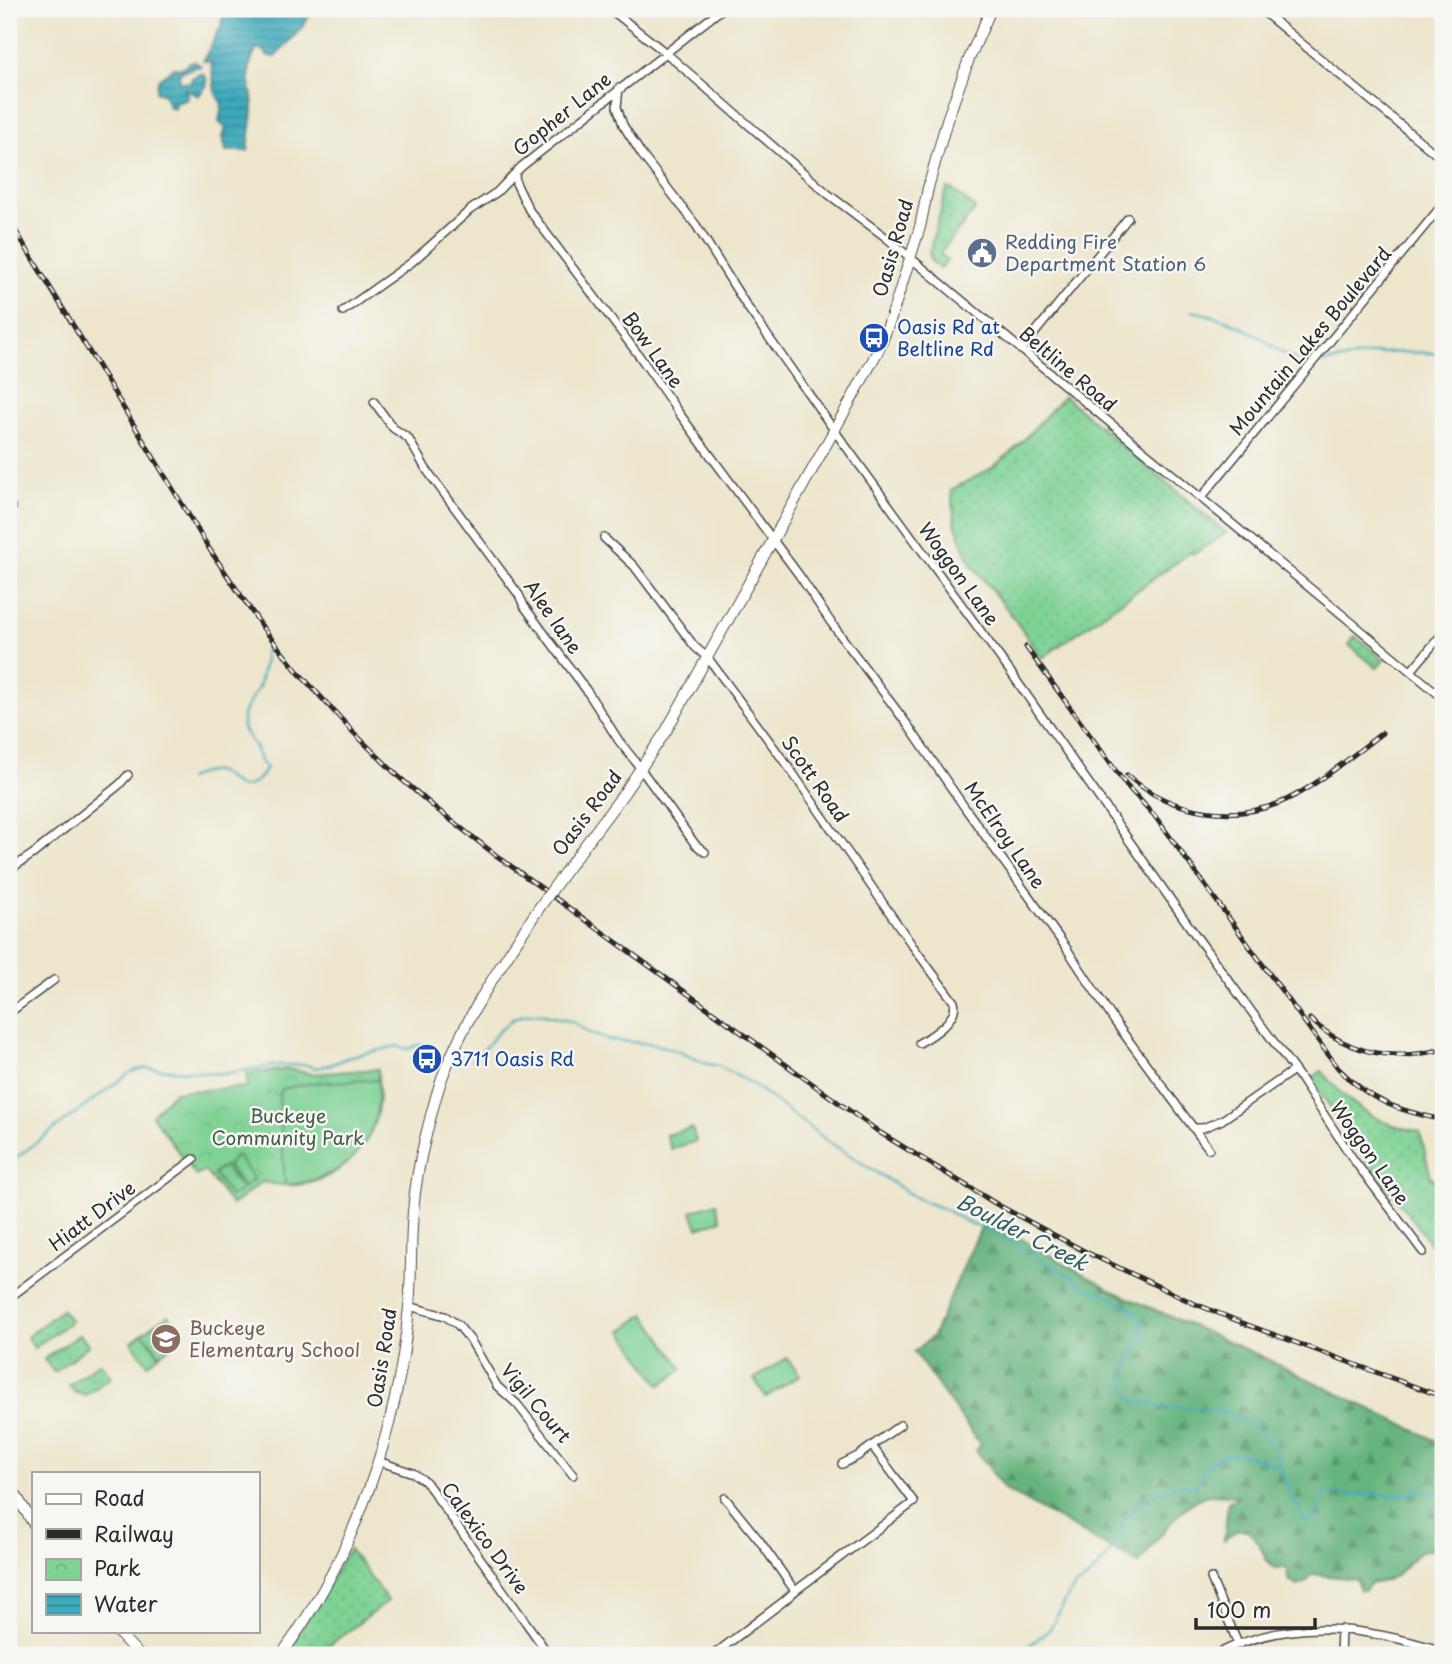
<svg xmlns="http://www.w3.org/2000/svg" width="1452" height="1664" viewBox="0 0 1452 1664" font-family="'Playpen Sans',sans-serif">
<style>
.grass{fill:url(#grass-dots);stroke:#547e60;stroke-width:2}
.forest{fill:url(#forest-firs);stroke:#487054;stroke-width:2}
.park{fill:url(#park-crowns);stroke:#547e60;stroke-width:2}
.pitch{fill:#7ed294;stroke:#547e60;stroke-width:2}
.water{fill:url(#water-rules);stroke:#346a73;stroke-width:2}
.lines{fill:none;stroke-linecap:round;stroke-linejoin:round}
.stream{stroke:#3caabb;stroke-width:2.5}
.street-casing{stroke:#484743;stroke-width:10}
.secondary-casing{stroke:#484743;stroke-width:12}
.street{stroke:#fff;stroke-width:7}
.secondary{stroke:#fff;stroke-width:10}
.rail-casing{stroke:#2b2b2b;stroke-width:5}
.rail{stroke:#f6f6f2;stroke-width:2.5;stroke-dasharray:8;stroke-linecap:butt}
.secondary-bridge-casing{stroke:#484743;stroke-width:12;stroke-linecap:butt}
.secondary-bridge{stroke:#fff;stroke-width:10}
.labels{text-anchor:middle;stroke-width:5;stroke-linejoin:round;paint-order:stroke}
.street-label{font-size:19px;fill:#2b2b2b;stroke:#f6f6f2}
.service-label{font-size:19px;fill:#4e5e75;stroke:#f6f6f2;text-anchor:start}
.transit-label{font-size:19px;fill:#164399;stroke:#f6f6f2;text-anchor:start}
.park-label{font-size:19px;fill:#445d4a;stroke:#f6f6f2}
.education-label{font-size:19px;fill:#785e54;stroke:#f6f6f2;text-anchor:start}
.water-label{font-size:21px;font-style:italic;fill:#325e65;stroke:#f6f6f2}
</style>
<defs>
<pattern id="grass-dots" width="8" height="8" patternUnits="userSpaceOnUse" patternTransform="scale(1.75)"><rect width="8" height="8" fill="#7ed294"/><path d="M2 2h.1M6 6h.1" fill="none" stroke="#6db480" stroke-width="1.8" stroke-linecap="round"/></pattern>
<pattern id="forest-firs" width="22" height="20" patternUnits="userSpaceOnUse" patternTransform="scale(1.75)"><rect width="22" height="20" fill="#66b47e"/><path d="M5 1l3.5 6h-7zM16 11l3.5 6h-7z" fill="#549367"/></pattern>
<pattern id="park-crowns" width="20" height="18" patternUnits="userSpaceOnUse" patternTransform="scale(1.75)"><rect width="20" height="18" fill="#7ed294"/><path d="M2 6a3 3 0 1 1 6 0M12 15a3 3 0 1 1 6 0" fill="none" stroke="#6db480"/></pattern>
<pattern id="water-rules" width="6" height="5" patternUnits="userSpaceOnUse" patternTransform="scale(1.75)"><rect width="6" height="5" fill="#3caabb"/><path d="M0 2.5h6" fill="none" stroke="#338b98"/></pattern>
</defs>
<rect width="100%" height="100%" fill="#f6f6f2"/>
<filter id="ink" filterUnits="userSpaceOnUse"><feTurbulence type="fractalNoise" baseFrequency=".0143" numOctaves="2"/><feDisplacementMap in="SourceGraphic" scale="14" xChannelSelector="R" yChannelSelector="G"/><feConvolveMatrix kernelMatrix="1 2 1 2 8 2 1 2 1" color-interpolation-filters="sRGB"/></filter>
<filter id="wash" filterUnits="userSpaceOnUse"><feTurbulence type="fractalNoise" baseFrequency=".00686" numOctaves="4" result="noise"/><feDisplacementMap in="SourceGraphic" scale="28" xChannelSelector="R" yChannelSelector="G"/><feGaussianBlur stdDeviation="1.57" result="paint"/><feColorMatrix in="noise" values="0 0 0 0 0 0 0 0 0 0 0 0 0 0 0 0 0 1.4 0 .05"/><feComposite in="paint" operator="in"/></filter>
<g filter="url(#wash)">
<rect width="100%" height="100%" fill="#ede6cc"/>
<path class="grass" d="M947 188 951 189 974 207 975 210 940 253 947 261 940 269 931 261 929 252Z
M1064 396 1226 533 1194 554 1191 552 1042 658 1010 613 971 564 955 523 951 490 992 468 1018 446Z
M1355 636 1384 660 1377 668 1349 645Z
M1322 1071C1338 1093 1362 1113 1387 1123 1398 1127 1409 1129 1420 1132L1431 1178 1443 1182V1262L1414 1221 1380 1179 1311 1079Z
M62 1310 71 1321 34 1348 27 1338 28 1336Z
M80 1334 89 1345 54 1372 44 1359Z
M349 1549 388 1601 316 1655H286Z"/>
<path class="forest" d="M986 1219 1119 1294 1256 1354 1443 1444V1548L1420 1551 1396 1576 1384 1581 1370 1584 1365 1590H1360L1355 1579 1312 1574 1306 1582 1298 1586 1289 1580 1286 1568H1275L1266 1559 1259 1543 1248 1530H1237L1224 1540 1228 1502 1238 1497C1226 1494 1211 1492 1200 1498 1177 1509 1154 1544 1139 1564L1004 1489 976 1450 981 1446 914 1352 933 1336 973 1245Z"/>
<path class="park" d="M289 1069 312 1074 378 1069C378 1084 380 1098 377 1113 368 1155 328 1188 284 1185 277 1185 270 1183 262 1182L232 1205 205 1171 196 1176 152 1115 174 1092 247 1087V1074Z
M100 1363 111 1377 86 1395 75 1393 69 1385 97 1364Z"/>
<path class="pitch" d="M378 1080C383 1142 346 1180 285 1185L279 1097 282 1089 311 1083Z
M692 1128 696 1141 671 1149 666 1135Z
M237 1156 254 1179 244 1187 227 1165Z
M224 1166 242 1189 231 1197 214 1174Z
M716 1203 721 1220 698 1228 692 1211Z
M645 1314 683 1369 660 1385 622 1331Z
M168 1315 184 1336 172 1345 156 1323Z
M155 1324 171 1346 160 1354 144 1334 159 1355 148 1364 131 1342Z
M787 1358 800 1375 766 1397 754 1379Z"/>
<path class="water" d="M224 9H313L302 28 275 57 267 56 266 52 258 48C243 66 252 86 253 106 253 121 249 136 248 151H226L223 137 226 128 219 122 222 104 215 92 211 62 203 61 221 26Z
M195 61 201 66 180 72 179 76 180 82 190 83 192 78 202 73C213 83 204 89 198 96L186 89 185 90 187 93 188 99 177 102 173 109 169 107 164 94 156 92 157 84 160 78 175 67 178 69 186 66 189 62Z"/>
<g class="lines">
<path class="stream" d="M1192 311C1214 315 1236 323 1255 334 1273 345 1288 361 1309 363
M1316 363C1335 363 1352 357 1371 354 1395 351 1419 352 1443 354
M188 779C195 775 206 771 215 772 230 774 236 796 253 783 259 779 264 773 266 767L261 763 254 745 245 732 243 728V714L259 686 265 660 264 654 268 648
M472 1059H475L498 1032 513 1019 524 1015 540 1014 573 1022 591 1034 609 1040 654 1044 675 1050 707 1064 719 1066 752 1084 829 1142 916 1198 946 1210 969 1223 983 1228 1025 1249 1086 1287 1108 1296 1129 1307 1139 1316 1143 1325V1335L1128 1364 1125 1377V1384L1131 1397 1137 1401 1158 1406 1206 1409 1230 1414 1252 1426 1266 1438 1275 1450 1290 1495 1307 1523 1313 1520 1325 1493 1327 1492 1352 1496 1377 1493 1395 1496 1422 1490 1443 1492
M9 1163 128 1074 136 1070 147 1068 222 1074 279 1065H307L315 1068 330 1065 352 1056 398 1046 408 1049 418 1045 431 1047
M1010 1655 1029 1646 1050 1629 1069 1594 1076 1586 1086 1580 1105 1560 1117 1540 1125 1518 1137 1505 1144 1499 1174 1486H1192L1197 1485C1214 1439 1244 1454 1279 1466"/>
</g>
</g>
<g filter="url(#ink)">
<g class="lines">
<g class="street-casing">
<path id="street" d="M610 9 666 53 828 194 884 236 1443 698
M1260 9 1443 160
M619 88 617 107 623 125 642 155 696 225 746 305 834 430 1009 670 1199 940 1298 1075 1353 1159 1423 1252
M515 175 516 183 529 210 640 357 676 409 799 575 832 624 907 724 965 808 1065 946 1115 1022 1209 1149
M343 311 412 262 470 210 497 192 521 167 722 9
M1021 350 1128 218
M374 402 393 428 408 438 426 469 519 595 524 606 587 691 619 741 635 761 695 844 705 852
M1201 498 1443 204
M9 503 12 508
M604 538 634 566 695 647 708 658 792 772 912 945 954 1002C959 1019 932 1036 919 1043
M1411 671 1443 633
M9 870 33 854 119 785 128 775
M9 1013 54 980
M1193 1128H1203L1222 1120 1294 1070
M9 1298 194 1159
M409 1306 445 1316 458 1325 471 1341 497 1386 517 1404 573 1475
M378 1461 413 1473 426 1482 549 1655
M842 1464 858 1456 900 1425
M725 1498 759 1540 795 1591
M1211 1578 1238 1644
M713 1655 784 1601 795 1591 914 1502 872 1446
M1215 1655C1291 1615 1365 1627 1443 1651
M1340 1655 1341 1629"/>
</g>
<g class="secondary-casing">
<path id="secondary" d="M562 876 624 793 666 731 850 402 879 349 891 318 920 227 928 188 947 120 969 59 991 9
M9 1484 33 1523
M117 1631 139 1655
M281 1655C355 1555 398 1430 409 1307 412 1275 410 1244 413 1212 415 1187 419 1163 425 1139 430 1119 435 1098 442 1078 465 1017 503 962 539 908"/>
</g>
<use href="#street" class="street"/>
<use href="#secondary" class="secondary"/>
<g class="rail-casing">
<path id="rail" d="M9 220 210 550 263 628 298 672 352 731 399 777 434 807 497 856 879 1132 998 1205 1086 1252 1193 1303 1248 1325 1443 1397
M1026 647 1126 785 1154 815 1338 1068C1371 1102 1397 1110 1443 1120
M1127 775C1171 815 1241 825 1294 796 1325 779 1353 755 1382 733
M1310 1019C1348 1054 1394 1062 1443 1049"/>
</g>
<use href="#rail" class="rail"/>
<g class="secondary-bridge-casing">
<path id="secondary-bridge" d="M539 908 562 876"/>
</g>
<use href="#secondary-bridge" class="secondary-bridge"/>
</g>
</g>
<defs>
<g id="civic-disc" transform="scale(1.575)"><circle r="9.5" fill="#5c6f8a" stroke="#f6f6f2"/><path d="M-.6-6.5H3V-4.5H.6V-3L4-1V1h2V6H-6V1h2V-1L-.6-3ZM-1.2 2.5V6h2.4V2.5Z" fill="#fff"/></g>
<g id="bus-disc" transform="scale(1.575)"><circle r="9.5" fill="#1a4fb4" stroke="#f6f6f2"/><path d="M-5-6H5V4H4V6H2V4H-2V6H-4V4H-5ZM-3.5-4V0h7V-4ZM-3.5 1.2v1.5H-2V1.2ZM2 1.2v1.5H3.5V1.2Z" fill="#fff"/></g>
<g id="school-disc" transform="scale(1.575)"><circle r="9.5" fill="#8d6e63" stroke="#f6f6f2"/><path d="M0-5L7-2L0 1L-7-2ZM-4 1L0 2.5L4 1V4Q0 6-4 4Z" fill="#fff"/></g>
</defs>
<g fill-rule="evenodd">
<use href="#civic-disc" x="982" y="253"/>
<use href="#bus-disc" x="874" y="338"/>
<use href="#bus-disc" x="427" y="1059"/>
<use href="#school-disc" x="166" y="1339"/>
</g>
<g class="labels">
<g class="street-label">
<text transform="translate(562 114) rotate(-39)" y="7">Gopher Lane</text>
<text transform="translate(893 248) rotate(-74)" y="7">Oasis Road</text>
<text transform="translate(1310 341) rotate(-50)" y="7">Mountain Lakes Boulevard</text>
<text transform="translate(653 350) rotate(54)" y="7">Bow Lane</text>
<text transform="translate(1068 369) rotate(40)" y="7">Beltline Road</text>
<text transform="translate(959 574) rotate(54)" y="7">Woggon Lane</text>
<text transform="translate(553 617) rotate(55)" y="7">Alee lane</text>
<text transform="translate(815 779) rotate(55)" y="7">Scott Road</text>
<text transform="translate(587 813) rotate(-53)" y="7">Oasis Road</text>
<text transform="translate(1005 835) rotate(55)" y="7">McElroy Lane</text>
<text transform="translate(1370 1153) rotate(55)" y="7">Woggon Lane</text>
<text transform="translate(92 1216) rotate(-37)" y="7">Hiatt Drive</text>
<text transform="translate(382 1358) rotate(-81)" y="7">Oasis Road</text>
<text transform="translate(536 1403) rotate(50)" y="7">Vigil Court</text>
<text transform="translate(485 1538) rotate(54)" y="7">Calexico Drive</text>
</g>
<g class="service-label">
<text x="1005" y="249">Redding Fire<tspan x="1005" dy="22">Department Station 6</tspan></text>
</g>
<g class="transit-label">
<text x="897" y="334">Oasis Rd at<tspan x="897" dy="22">Beltline Rd</tspan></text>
<text x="450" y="1066">3711 Oasis Rd</text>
</g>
<g class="park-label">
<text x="288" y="1123">Buckeye<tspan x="288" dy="22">Community Park</tspan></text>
</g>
<g class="education-label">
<text x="189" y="1335">Buckeye<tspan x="189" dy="22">Elementary School</tspan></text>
</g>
<g class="water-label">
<text transform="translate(1022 1233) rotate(27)" y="7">Boulder Creek</text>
</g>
</g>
<rect width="1452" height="1664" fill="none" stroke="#f6f6f2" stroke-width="35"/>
<rect x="32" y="1472" width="228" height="161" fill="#f6f6f2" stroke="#a5a5a2" stroke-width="2"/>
<rect x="46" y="1494" width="35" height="10" fill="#ffffff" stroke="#a5a5a2" stroke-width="2"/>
<text x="94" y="1506" font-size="21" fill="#2b2b2b">Road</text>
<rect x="46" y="1529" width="35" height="10" fill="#2b2b2b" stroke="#a5a5a2" stroke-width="2"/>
<text x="94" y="1542" font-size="21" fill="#2b2b2b">Railway</text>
<rect x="46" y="1559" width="35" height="21" fill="url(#park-crowns)" stroke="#a5a5a2" stroke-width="2"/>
<text x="94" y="1576" font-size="21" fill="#2b2b2b">Park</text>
<rect x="46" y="1594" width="35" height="21" fill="url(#water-rules)" stroke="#a5a5a2" stroke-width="2"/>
<text x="94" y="1612" font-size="21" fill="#2b2b2b">Water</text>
<path d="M1196 1618v10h119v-10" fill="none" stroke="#2b2b2b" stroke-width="3.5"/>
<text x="1207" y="1618" font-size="21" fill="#2b2b2b" stroke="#f6f6f2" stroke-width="5" paint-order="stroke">100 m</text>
</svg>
